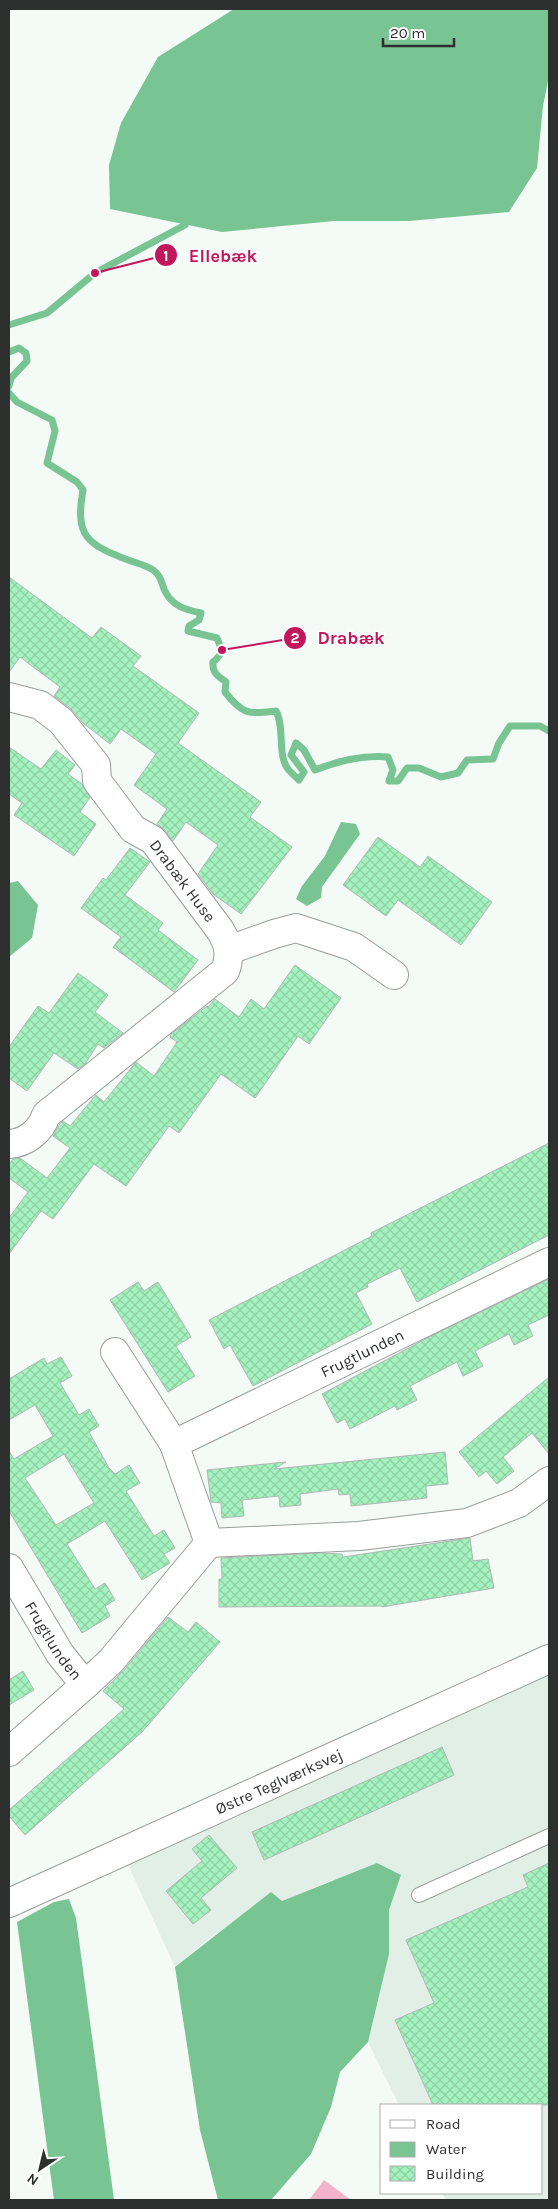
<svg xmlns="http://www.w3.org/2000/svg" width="558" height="2209" viewBox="0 0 558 2209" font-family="Karla,sans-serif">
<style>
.built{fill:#e2efe6}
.park{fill:#f4b3cb}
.water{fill:#78c493}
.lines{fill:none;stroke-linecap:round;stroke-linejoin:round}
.stream{stroke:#78c493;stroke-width:7}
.building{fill:url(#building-cross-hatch);stroke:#b2b8b4;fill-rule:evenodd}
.lane-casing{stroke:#999e9b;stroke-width:16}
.street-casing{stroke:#999e9b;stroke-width:30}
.lane{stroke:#fff;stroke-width:14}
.street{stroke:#fff;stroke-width:28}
.labels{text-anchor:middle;stroke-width:4;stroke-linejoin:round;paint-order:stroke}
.street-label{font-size:16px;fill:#2d302e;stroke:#fff}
.leader{fill:none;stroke:#c2185b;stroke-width:2}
.callout-dot{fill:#c2185b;stroke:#fff;stroke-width:2}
.mark-label{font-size:15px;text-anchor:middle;font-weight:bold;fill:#fff}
.callout-label{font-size:18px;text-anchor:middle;font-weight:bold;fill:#c2185b;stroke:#fff;stroke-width:4;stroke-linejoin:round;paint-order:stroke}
</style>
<defs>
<pattern id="building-cross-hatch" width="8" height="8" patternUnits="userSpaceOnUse" patternTransform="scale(1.25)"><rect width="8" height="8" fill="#a4f2bf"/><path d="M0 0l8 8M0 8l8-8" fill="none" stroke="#8ed0a4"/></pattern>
</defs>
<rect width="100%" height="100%" fill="#f4faf6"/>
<path class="built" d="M549 1668V2200H446L442 2193H542V2105H399L368 2042 389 1954V1910L401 1875 332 1880 282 1901 212 1936 175 1967 125 1858Z"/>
<path class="park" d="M324 2180 351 2200H309Z"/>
<path class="water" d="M234 9H548L549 76 543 106 537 168 509 212 409 221H334L222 232 110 209 109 165 121 123 158 57Z
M341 822 356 824 360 834 322 887 321 898 307 906 296 899 302 886 325 856Z
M18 881 38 905 32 938 9 957V883Z
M377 1863 401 1875 389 1910V1954L368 2042 340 2072 331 2107 311 2154 271 2200H218L200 2130 175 1967 271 1892 282 1901Z
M69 1899 76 1918 114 2200H54L17 1922 54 1902Z"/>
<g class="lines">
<path class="stream" d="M9 325 47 313 95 273 185 225
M9 352 19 348 26 353 27 361 11 378 9 386
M9 393 17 402 52 420 55 431 47 463 77 482 83 490C75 536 86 544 128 560 136 563 146 565 153 570 161 576 161 581 164 589 171 606 186 610 201 613L199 620 189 626 188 631 217 638C222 650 224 653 213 662 212 673 218 676 226 682L225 692C243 715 248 714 276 711 285 727 277 755 288 769 291 773 296 777 299 780L304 772 291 755 296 743 304 750 315 770C338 761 363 755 388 757L393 770 389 781H398L407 768H419L441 777 458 773 467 760 493 759 499 743 510 726H540L549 731"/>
</g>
<path class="building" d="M9 577 92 638 101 627 141 656 133 666 199 713 178 743 261 802 250 817 292 847 241 914 213 894 198 874 218 845 186 822 173 841 165 830 157 824 167 809 134 785 156 754 121 729 110 744 83 723 71 709 54 696 60 687 20 657 9 672Z
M9 747 41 769 56 750 75 765 68 774 82 784 90 797 80 812 96 824 74 856 14 815 22 803 9 794Z
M378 837 420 867 428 856 492 902 461 945 398 900 386 916 343 885Z
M130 848 150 862 125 895 163 923 158 930 198 960 174 992 113 947 121 937 81 908 103 878 106 880Z
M295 965 341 998 309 1044 298 1036 255 1098 221 1074 179 1133 169 1126 126 1186 94 1164 53 1219 41 1211 9 1254V1218L28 1192 9 1178V1165L13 1159 20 1158 47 1178 70 1148 53 1136 59 1125 63 1121 70 1126 96 1095 104 1102 136 1062 154 1076 177 1042 170 1037 171 1034 207 1006 208 1007 215 999 239 1017 251 999 264 1009Z
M78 973 108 995 95 1012 123 1033 104 1048 98 1044 85 1064 78 1069 54 1053 27 1091 9 1078V1047L38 1006 49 1013Z
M549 1143V1235L417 1302 400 1268 367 1284 368 1287 356 1293 372 1324 253 1386 230 1345 224 1349 209 1320 372 1236 371 1233Z
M549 1279V1315L528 1325 533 1336 514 1345 509 1334 475 1351 483 1366 463 1376 457 1362 410 1386 417 1400 397 1410 395 1406 350 1429 345 1419 337 1423 322 1394 433 1335Z
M138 1282 144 1291 158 1282 191 1337 176 1346 195 1376 168 1392 110 1300Z
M61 1357 72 1376 60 1383 79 1415 89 1409 99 1426 89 1432 109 1468 115 1474 129 1465 140 1483 126 1491 154 1536 164 1530 175 1548 164 1554 170 1563 142 1580 105 1521 67 1544 95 1589 105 1583 115 1600 105 1606 110 1616 82 1633 9 1511V1451L14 1459 53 1436 35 1405 9 1420V1379L44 1358 47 1364ZM64 1454 94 1503 56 1525 25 1478Z
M549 1377V1454L532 1433 503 1457 514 1471 497 1484 486 1471 479 1477 459 1452Z
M445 1452 448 1484 426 1486 427 1498 351 1506 350 1494 339 1495 338 1489 300 1494 301 1505 280 1507 279 1496 242 1500 244 1516 222 1518 221 1503 211 1502 207 1470 286 1462 274 1469Z
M470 1538 473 1561 488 1559 494 1588 382 1607V1606L219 1607V1579H222L221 1558 320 1553 342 1554 343 1557Z
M168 1617 188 1632 196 1622 220 1642 142 1732 25 1835 9 1816V1810L124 1709 103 1691 123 1671Z
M23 1671 34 1690 9 1705V1680Z
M442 1747 454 1775 264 1860 252 1832Z
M209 1835 237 1868 201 1898 211 1910 193 1924 166 1891 202 1861 192 1849Z
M549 1863V2105H433L395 2020 434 2003 406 1940 528 1887 523 1875Z"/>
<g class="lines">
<g class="lane-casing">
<path id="lane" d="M419 1895 549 1836"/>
</g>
<g class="street-casing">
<g id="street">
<path id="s1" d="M9 697 40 705 61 721 96 765 97 781 133 829 153 840 220 930C229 944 231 956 225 971L46 1115C41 1131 26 1143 9 1144"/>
<path d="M229 950 274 934 296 928 354 947 394 975"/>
<path id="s2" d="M174 1444 549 1262"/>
<path d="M209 1543 359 1536 467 1523 519 1503 549 1481"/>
<path id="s3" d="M9 1568 60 1654 85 1685 9 1752"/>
<path d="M85 1685 111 1661 209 1543 174 1444 115 1352"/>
<path id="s4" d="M9 1903 549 1659"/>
</g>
</g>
<use href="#lane" class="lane"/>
<use href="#street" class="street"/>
</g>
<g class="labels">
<g class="street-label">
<text dy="6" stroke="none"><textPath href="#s1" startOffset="264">Drabæk Huse</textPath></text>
<text dy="6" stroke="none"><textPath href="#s2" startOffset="209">Frugtlunden</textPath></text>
<text dy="6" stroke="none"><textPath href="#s3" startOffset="85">Frugtlunden</textPath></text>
<text dy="6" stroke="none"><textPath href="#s4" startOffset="296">Østre Teglværksvej</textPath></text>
</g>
</g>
<path class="leader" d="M95 273L166 255M222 650L295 638"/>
<g class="callout-dot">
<circle cx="95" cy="273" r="5"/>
<circle cx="222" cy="650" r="5"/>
<circle cx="166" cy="255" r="12"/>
<circle cx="295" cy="638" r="12"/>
</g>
<g class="mark-label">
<text x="166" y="261">1</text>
<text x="295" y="643">2</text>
</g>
<g class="callout-label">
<text x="223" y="262">Ellebæk</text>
<text x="351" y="644">Drabæk</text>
</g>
<rect width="558" height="2209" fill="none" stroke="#2d302e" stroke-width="20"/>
<rect x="380" y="2104" width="162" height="90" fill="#ffffff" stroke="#abacab"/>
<rect x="390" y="2120" width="25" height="8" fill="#ffffff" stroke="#abacab"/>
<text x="426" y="2129" font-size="15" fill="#2d302e">Road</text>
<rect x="390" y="2142" width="25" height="15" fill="#78c493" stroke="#abacab"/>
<text x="426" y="2154" font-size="15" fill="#2d302e">Water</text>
<rect x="390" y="2166" width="25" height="15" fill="url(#building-cross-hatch)" stroke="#abacab"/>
<text x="426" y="2179" font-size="15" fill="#2d302e">Building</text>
<g transform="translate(40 2169) rotate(215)" stroke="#ffffff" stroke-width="4" paint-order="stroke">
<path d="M0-4L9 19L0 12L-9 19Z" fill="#2d302e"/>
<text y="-8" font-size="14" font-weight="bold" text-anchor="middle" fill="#2d302e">N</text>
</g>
<path d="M383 38v8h71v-8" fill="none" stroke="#2d302e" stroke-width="2.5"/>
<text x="390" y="38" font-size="15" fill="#2d302e" stroke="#ffffff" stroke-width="4" paint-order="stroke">20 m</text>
</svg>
